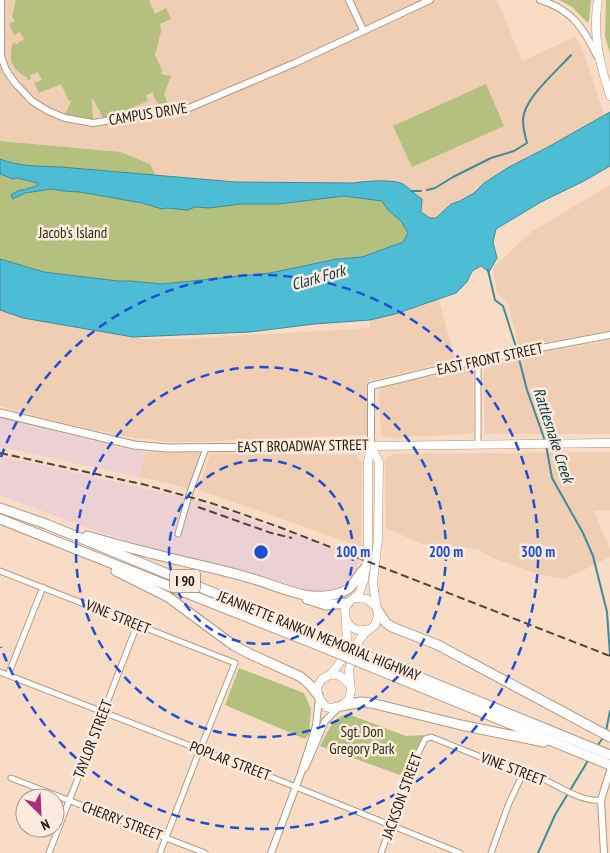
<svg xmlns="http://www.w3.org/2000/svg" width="610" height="853" viewBox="0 0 610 853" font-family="'PT Sans Narrow',sans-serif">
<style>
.built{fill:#f0ceb3}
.industrial{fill:#ebd0d4}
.green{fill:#b3c07e}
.water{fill:#4dbdd6;stroke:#408b9a}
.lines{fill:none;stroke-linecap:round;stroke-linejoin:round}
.stream{stroke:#408b9a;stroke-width:2}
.minor-casing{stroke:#b29883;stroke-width:7}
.tertiary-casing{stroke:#b29883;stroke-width:8}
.secondary-casing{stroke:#b29883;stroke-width:9}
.trunk-casing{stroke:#b29883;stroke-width:9}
.motorway-casing{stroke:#b29883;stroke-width:11}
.minor{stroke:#fff;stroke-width:5}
.tertiary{stroke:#fff;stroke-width:6}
.secondary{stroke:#fff;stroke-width:7}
.trunk{stroke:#fff;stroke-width:8}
.motorway{stroke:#fff;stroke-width:9}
.rail{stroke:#514439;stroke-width:2;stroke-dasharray:8 4;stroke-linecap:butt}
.motorway-bridge-casing{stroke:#b29883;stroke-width:11;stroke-linecap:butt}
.motorway-bridge{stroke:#fff;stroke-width:9}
.ring{fill:none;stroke:#1d4ed8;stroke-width:2.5;stroke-dasharray:9 6}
.labels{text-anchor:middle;stroke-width:5;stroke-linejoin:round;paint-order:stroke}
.shield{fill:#fcebde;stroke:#62574d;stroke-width:1}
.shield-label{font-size:14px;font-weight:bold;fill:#20170f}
.street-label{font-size:15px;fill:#20170f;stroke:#fcebde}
.park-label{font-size:15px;fill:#272d09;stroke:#fcebde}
.water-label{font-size:16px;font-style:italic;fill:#073c47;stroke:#fcebde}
.centre{fill:#1d4ed8;stroke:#fcebde;stroke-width:2.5}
.ring-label{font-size:15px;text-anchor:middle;font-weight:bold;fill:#1d4ed8;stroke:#fcebde;stroke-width:5;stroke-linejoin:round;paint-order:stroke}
</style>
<rect width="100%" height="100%" fill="#f8dcc6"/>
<path class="built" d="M0 0H497L522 61 575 37 583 50 604 115 548 147 509 167 484 183 474 193 460 201 451 204 436 218H430L424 215 421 212 422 199 402 184 394 182 367 180 354 183 235 182 156 176 149 164 121 152 0 141Z
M610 185V331L519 347 508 304 497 293 493 268 531 232Z
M439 300 455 360 378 379 373 380 371 378 368 381 367 384 368 434 365 435 191 442H171L128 437 51 420 0 406V310L23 318 144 339H182L370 328V320Z
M610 340V434H487L485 432 483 375 487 363Z
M465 369 471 370 473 373 474 432 472 434 389 438 381 435 379 394V390L384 386Z
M145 452 201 453 188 488 139 477Z
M610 452V510L594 511 610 550V557L565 579 541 575 493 558 477 549 422 544 386 528 385 461 387 457 392 454Z
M210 454 357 455 362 463 361 545 359 546 199 490Z"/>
<path class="industrial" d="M0 418 121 448 145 452 139 477 0 447Z
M0 456 195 500 359 558 355 573 349 581 339 587 327 591 307 590 258 575 161 552 80 525 0 495Z"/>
<path class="green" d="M16 0H149L155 14 166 8 171 19 160 24 161 32 155 55 162 70 161 74 171 76 164 94 167 101 166 103 158 104 153 95 154 92 146 95 148 101 104 120 93 99 92 100 93 122 65 114 72 100 69 101 61 84 39 93 34 83 42 80 38 72 30 75 31 79 28 80C23 73 28 79 21 74 10 67 9 55 13 43L19 44 18 42 24 40 20 32 14 35 9 24 15 21 12 17Z
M559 0H591L589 21 587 22 572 7Z
M606 0H610V54L605 36Z
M486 84 504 126 412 167 393 126Z
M0 141 121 152 150 164 156 176 17 165 0 159Z
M0 174 13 179 17 178 38 183V185L31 188H24L13 199 25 193 52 188 63 191 80 192 142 203 162 209 167 208 188 210 195 207 209 208 241 204H278L344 196 382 201 388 210 401 221 409 233 403 242 362 257 337 259 270 273 162 284 131 281H118L44 272 0 259Z
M239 668 304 693 311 709 309 734 305 739 225 705Z
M348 714 406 736 425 735 400 775 320 746C327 734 332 717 348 714Z"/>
<path class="water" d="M610 112V166L584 181 541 202 496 229 493 242 497 258 489 272 481 266 472 271 467 282 456 293 395 314 370 320 314 324 250 332 133 337 23 318 0 310V259L44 272 118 281H131L162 284 270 273 337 259 362 257 403 242 408 233 401 221 388 210 382 201 344 196 279 204H241L209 208 195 207 188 210 167 208 162 209 142 203 80 192 63 191 52 189 25 193 13 199 11 195C20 188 28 190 38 185V183L17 178 13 179 0 174V159C20 167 40 166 61 167L235 182 354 183C365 181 394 179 403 184 409 188 416 195 422 199L421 212 430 218H436L451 204 460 201 474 193 484 183 509 167 548 147Z"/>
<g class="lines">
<path class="stream" d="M427 190 435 188 453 177 491 158 514 151 527 143C525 136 523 127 523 120 523 99 558 70 571 55
M411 191H421
M488 270 495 300 503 306 517 350
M518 355 527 390 545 441
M546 445 552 478 583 533 593 556 607 612 610 655
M606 731 610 711
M597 746 603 738
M538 853 555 815 589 759"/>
<g class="minor-casing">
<path id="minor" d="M478 444V360
M178 534 190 492 206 448
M0 571 235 663 197 757 160 853
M0 672 286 783 460 853
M8 675 43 587
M11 778 205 853
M49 853 137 625
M381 853 414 762 425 739 431 737 523 774C528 775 534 775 538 777 557 784 581 803 601 800
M491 853 509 803 523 774"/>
</g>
<g class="tertiary-casing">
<path id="tertiary" d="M1 0V56L6 70 15 83 32 101 48 111 65 118 93 123 189 108 295 63 430 0
M349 0 363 30
M540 0C572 10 583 27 597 56
M371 446V386L478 360 610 335
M305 768 325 721 338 708
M271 853 301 773 316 726 319 698
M604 853 601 800 610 771"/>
</g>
<g class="secondary-casing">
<path id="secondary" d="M0 413 134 445 167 448 371 446"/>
</g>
<g class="trunk-casing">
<path id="trunk" d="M598 0C592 33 600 65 610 96
M371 446 379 462 378 538 373 583 378 616 375 625 363 635 355 647 349 670 351 691 349 699 341 706 331 708 326 707 321 701 318 695 317 687 322 679 331 674 341 661 347 641 345 609 348 603 359 594 364 580 368 551V463Z
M371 446 610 443
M356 598 367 599 375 606
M346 620C352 630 358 632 369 629
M331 674 340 676 349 683"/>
</g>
<g class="motorway-casing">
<path id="motorway" d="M0 508 46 524 324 638
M0 519 320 646
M87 536C108 542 129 548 150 553 183 562 217 568 250 578 276 585 305 601 332 595 356 590 352 581 366 567
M116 571 168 597 233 645 250 654 301 677 310 685 318 695
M307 599 326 605 348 603
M378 611 386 623 392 627 438 645 610 737
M377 660 610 755
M374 668 610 765
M341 706 361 702 371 703 461 725 544 742"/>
</g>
<use href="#minor" class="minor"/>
<use href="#tertiary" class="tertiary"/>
<use href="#secondary" class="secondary"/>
<use href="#trunk" class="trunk"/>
<use href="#motorway" class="motorway"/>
<path class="rail" d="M0 453 146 485 211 503 279 527 610 656
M198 507 271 533 292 538"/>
<g class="motorway-bridge-casing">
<path id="motorway-bridge" d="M324 638 377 660
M320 646 374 668"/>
</g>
<use href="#motorway-bridge" class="motorway-bridge"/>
</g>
<g class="ring">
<circle cx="261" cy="552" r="92"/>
<circle cx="261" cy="552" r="185"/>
<path d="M1 457A277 277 0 1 1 1 647"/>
</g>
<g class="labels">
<rect class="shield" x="170" y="569.5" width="30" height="23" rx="4"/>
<g class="shield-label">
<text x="185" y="586">I 90</text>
</g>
<g class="street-label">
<text transform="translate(148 114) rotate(-9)" y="5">CAMPUS DRIVE</text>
<text transform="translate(490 359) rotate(-12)" y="5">EAST FRONT STREET</text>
<text transform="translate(303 446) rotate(-1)" y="5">EAST BROADWAY STREET</text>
<text transform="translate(118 617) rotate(22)" y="5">VINE STREET</text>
<text transform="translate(319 636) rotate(22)" y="5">JEANNETTE RANKIN MEMORIAL HIGHWAY</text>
<text transform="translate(93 739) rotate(-69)" y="5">TAYLOR STREET</text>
<text transform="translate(230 761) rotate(21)" y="5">POPLAR STREET</text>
<text transform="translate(513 769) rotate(21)" y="5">VINE STREET</text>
<text transform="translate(402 796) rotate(-70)" y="5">JACKSON STREET</text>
<text transform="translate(122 821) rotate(21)" y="5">CHERRY STREET</text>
</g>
<g class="park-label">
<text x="73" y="238">Jacob's Island</text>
<text x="362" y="737">Sgt. Don<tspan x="362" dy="17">Gregory Park</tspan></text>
</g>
<g class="water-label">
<text transform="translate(318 277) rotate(-16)" y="6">Clark Fork</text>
<text transform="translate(554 435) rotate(72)" y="6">Rattlesnake Creek</text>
</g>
</g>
<circle cx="261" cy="552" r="8" class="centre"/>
<g class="ring-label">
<text x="353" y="557">100 m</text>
<text x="446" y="557">200 m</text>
<text x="538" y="557">300 m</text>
</g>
<g transform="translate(40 813) rotate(156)"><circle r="24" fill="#fcebde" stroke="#a4968b"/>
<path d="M0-4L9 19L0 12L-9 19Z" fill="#ab2d7d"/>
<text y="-8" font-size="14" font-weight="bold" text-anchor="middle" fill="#20170f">N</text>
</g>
</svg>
